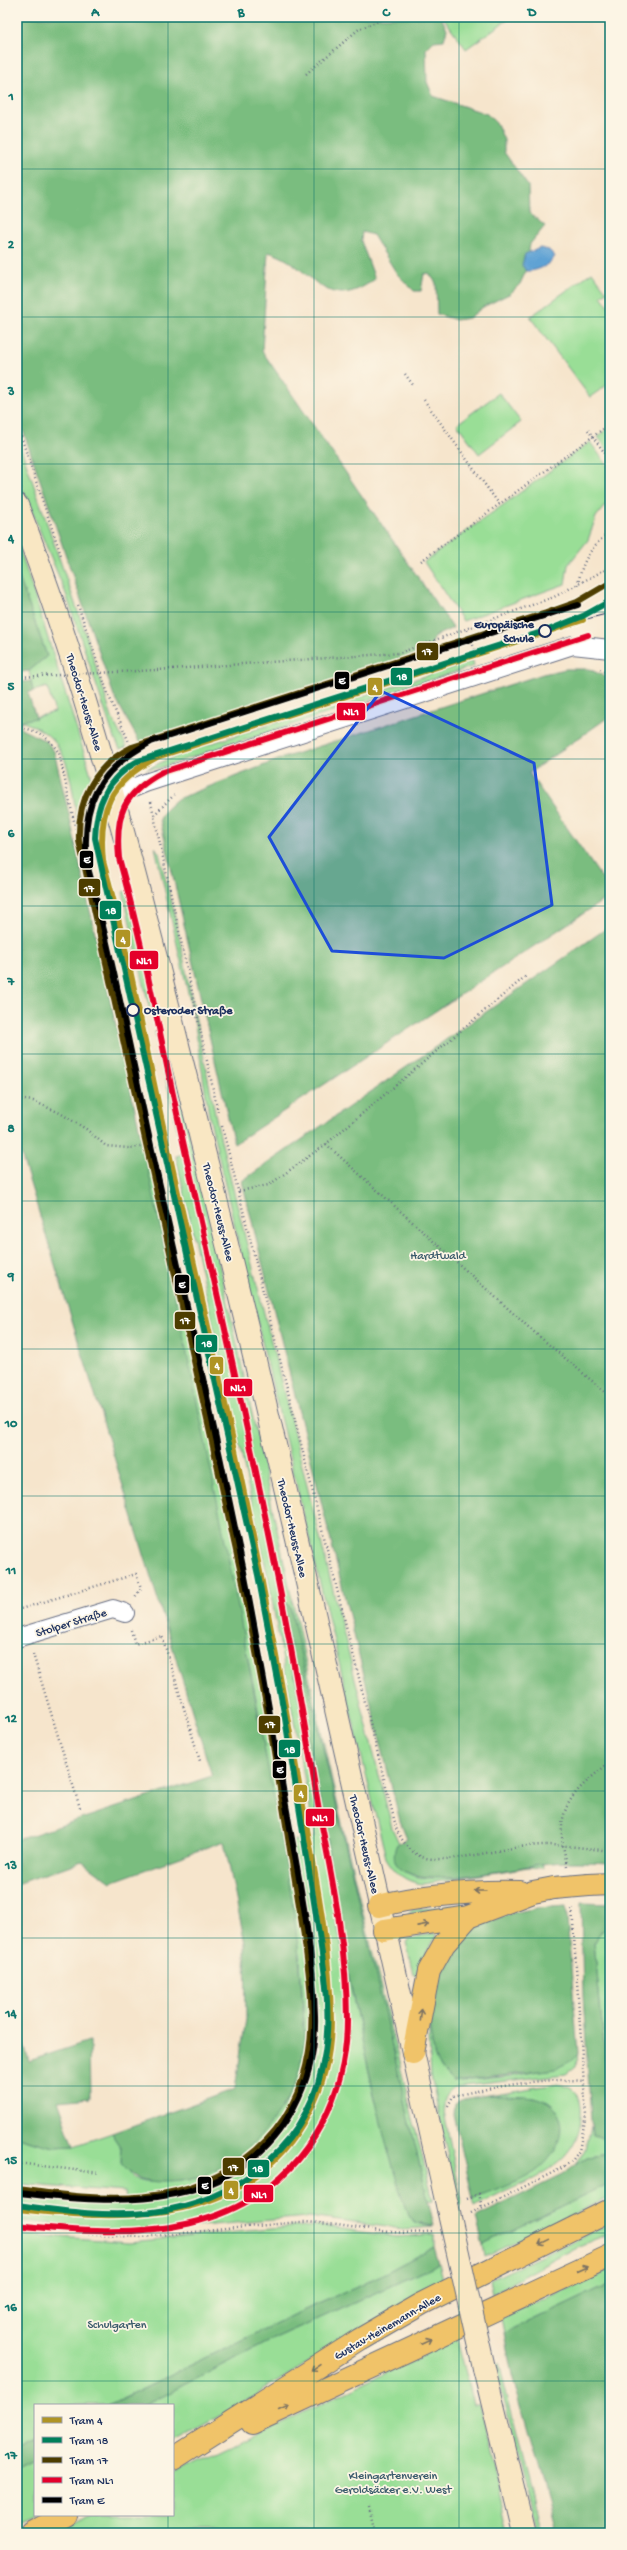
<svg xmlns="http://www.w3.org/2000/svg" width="627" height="2550" viewBox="0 0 627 2550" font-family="'Gochi Hand',sans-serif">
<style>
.green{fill:#99de96;stroke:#5a867a}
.forest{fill:#7abd7f;stroke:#4a766e}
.water{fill:#5fa2d4;stroke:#3d6899}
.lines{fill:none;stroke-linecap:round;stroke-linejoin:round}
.street-casing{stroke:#686f84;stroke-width:20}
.secondary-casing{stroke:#686f84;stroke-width:24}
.primary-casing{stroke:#686f84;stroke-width:24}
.path{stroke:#686f84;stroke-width:2.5;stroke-dasharray:1 3;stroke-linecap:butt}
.street{stroke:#fff;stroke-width:18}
.secondary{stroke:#f9e7c3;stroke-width:22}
.primary{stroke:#f0c369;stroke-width:22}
.tram{stroke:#1b2f5e;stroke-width:1}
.secondary-bridge-casing{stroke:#686f84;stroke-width:24;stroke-linecap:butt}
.primary-bridge-casing{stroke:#686f84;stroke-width:24;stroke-linecap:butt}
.path-bridge{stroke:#686f84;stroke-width:2.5;stroke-dasharray:1 3;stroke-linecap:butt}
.secondary-bridge{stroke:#f9e7c3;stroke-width:22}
.primary-bridge{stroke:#f0c369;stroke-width:22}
.tram-1-casing{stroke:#fcf5e5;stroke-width:9}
.tram-2-casing{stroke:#fcf5e5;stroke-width:9}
.tram-3-casing{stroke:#fcf5e5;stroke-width:9}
.tram-4-casing{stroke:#fcf5e5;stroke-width:9}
.tram-5-casing{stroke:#fcf5e5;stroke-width:9}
.tram-1{stroke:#af9424;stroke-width:6}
.tram-2{stroke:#00805a;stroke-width:6}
.tram-3{stroke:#4d3d00;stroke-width:6}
.tram-4{stroke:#e4002b;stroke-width:6}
.tram-5{stroke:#000;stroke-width:6}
.oneway{stroke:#7b7263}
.marked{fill:#1d4ed8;fill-opacity:0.2;stroke:#1d4ed8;stroke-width:3;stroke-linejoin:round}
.grid{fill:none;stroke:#0f766e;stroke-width:1;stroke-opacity:0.55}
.stop-dot{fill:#fcf5e5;stroke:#1b2f5e;stroke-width:2}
.labels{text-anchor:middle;stroke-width:3.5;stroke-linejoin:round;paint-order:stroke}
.stop-label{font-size:12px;font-weight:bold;fill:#1b2f5e;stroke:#fcf5e5;text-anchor:end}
.street-label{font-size:12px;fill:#1b2f5e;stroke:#fcf5e5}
.park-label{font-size:12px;fill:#3a5b6c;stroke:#fcf5e5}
.line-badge{stroke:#fcf5e5;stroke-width:1.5}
.badge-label{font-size:11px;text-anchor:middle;font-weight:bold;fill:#fff}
.neatline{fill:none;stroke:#0f766e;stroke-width:1.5}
.grid-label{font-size:13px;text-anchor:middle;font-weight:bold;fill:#0f766e}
</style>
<rect width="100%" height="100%" fill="#fcf5e5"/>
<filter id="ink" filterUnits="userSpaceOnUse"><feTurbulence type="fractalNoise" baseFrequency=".025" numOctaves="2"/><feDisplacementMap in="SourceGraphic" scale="8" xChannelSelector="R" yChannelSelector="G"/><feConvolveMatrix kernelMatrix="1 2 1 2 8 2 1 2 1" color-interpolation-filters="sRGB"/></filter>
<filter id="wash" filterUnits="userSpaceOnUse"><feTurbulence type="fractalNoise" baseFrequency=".012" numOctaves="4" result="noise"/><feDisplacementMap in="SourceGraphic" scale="16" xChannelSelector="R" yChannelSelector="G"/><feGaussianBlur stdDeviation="0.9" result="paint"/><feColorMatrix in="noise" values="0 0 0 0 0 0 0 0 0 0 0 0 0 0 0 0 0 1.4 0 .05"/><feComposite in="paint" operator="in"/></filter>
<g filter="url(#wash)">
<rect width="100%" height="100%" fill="#f6e5cc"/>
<path class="green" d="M443 17H511L466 49Z
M592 272 607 292 601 296 610 308V383L590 397 530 317Z
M499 393 521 422 479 454 457 424Z
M610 427V453L598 437Z
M17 437 87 638 112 718 127 747 120 749 112 732 66 594 17 475Z
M590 442 610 469V499L596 517 588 540 568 565 565 584 463 621 424 562Z
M17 540 93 781 83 804 79 829C69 781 74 737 20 721L55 712 47 687 33 691 29 671 47 656 17 572Z
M473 661 474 666 159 768 146 769 193 749Z
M155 847 159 853 175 917 218 1128 383 1791 392 1828 399 1843 396 1846V1862C400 1867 406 1873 412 1875 436 1885 515 1868 543 1864L544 1868 529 1867 423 1884C405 1882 395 1873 386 1858L246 1275 209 1115 194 1019Z
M126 891C202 1158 254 1430 314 1700 351 1868 392 2034 433 2200L428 2201 290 1606 286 1603 285 1626 328 1842 330 1880 338 1929 374 2095 408 2215 414 2223 433 2227 403 2229 308 2217 126 2232 17 2220V2193L126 2202 125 2192 17 2184V2137L53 2147 74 2146 112 2133 122 2148 121 2164 133 2178 145 2181H167L186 2180 231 2162 285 2105 301 2064 304 2022 300 1960 256 1698 144 1151 150 1149 222 1471 292 1841 315 1837 267 1572 176 1156 183 1154 155 1032 159 1031 155 1014 151 1015 123 892Z
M455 1905 464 1907 408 1914 411 1910Z
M610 1927V2083L607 2075 594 1942 600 1932Z
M434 1933 437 1936 427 1951 416 1975 414 1974 406 1942 408 1940Z
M428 2016 453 2082C484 2078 559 2076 578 2053L575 2067 566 2074 455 2087C446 2092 443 2096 443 2107L462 2203 458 2205 431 2076Z
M557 2084C570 2086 580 2092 581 2106 585 2173 521 2179 475 2207L473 2199 502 2187 552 2105 535 2097 482 2096Z
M605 2117H610V2154L587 2157 576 2165 585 2149 590 2126 592 2135 604 2133Z
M610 2183V2197L485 2257 483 2244Z
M610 2224V2233L579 2246 493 2293 490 2280Z
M315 2225 397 2237 434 2234V2247L364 2284 293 2315 108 2405H35V2439L17 2448V2234L129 2242Z
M439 2264 443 2280 241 2404 173 2442V2405H146L275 2338Z
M610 2269V2283L504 2333 501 2318Z
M457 2339 474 2404H480L508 2533H54L91 2515H173V2475Z
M499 2364 542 2533H538L495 2365Z
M35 2461V2514L17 2523V2470Z"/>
<path class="forest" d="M17 17H441L447 29 444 40 434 41 426 49 427 82 433 96 487 114 497 124 504 140V152L528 186 529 213 545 226 530 244 526 271 520 284 511 293 483 307 469 318 456 320 437 314 436 283 429 273 424 274 421 291H414L397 274 373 235 362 232 361 241 375 279C322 318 314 264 268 252L262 351 453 628 435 636 429 651 257 708 140 743 114 696 17 413Z
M17 572 47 656 29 671 21 672 22 682 31 681 33 691 28 693 36 718 20 721 21 729 46 741 54 751 71 823C93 929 119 1035 142 1141 186 1346 229 1551 266 1757 281 1836 298 1916 302 1997 304 2018 306 2044 301 2065 289 2114 235 2175 182 2181 160 2183 134 2184 121 2164L122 2148 112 2133 235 2089 246 2019 245 1943 224 1841 111 1882 82 1861 17 1884V1840L212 1776 17 1141Z
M566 669H589L610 679V716L529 773 610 890V896L234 1144 160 819 165 810 177 799 283 758 543 674Z
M610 926V1863C588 1862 564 1861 542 1864 520 1866 377 1902 396 1846L407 1838 400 1821 242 1181Z
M286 1603 290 1606 434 2226 414 2223 408 2215C384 2147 370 2076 355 2006 344 1951 331 1898 328 1842L282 1608Z
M581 1903 610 1904V1927L600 1932 594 1942 607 2075 610 2083V2117H605L603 2138 592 2135 583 1996Z
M566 1906 578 2053 569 2062 555 2069 453 2082 441 2070 434 2056 428 2016 431 1989 456 1941 481 1924 512 1913 537 1908Z
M17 2021 29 2061 89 2041 90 2098 58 2101 74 2146 53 2147 17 2137Z
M508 2095C521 2096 541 2095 552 2105 574 2126 555 2158 535 2172 517 2184 493 2191 473 2199L454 2115 455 2104C471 2095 489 2095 508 2095Z
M610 2154V2183L483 2244 476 2217 562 2175 587 2157Z
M434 2247 439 2264 275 2338 146 2405H108L293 2315 364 2284Z
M610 2283V2533H557L512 2375 504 2333Z
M35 2439V2461L17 2470V2448Z"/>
<path class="water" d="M540 248 549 250 555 256C551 265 536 272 526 271L522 265 525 254Z"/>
</g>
<g filter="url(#ink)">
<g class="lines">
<g class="street-casing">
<path id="street" d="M114 796 145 783 573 645 610 649
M17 1638 113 1609 125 1613"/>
</g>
<g class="secondary-casing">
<path id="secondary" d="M17 505C101 720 153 944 208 1167 294 1513 370 1861 448 2209
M484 2368 524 2533"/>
</g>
<g class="primary-casing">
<path id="primary" d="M589 1885 610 1884
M379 1906C426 1894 472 1891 520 1892
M384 1930 468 1917 533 1892 554 1888
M413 2053 429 1971 444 1944 468 1917
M252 2423 610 2256
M173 2459 359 2340 421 2304 610 2210
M31 2533 66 2515"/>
</g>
<path class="path" d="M306 74 359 29 388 17
M405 374 413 385
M424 400 499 504
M17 425 61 555
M588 430 610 460
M610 517 605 536 610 546
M421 561 610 424
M578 585C581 565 589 549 605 536
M78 605 108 694 139 765
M467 630 477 655
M471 638 477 635
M600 669 610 675
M157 670 399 653 554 597 610 567
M17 676 18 677
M17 726C39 732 46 734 59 753L81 853
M151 802 218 1112
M154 815 174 795
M17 1099 33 1101 60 1113 86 1129 106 1146 128 1148 151 1146 175 1150
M222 1126 397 1831C403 1842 410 1852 422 1857 445 1865 502 1848 528 1846 555 1843 583 1848 610 1851
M326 1144 534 1332 610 1396
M239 1191 269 1185 326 1144 526 976
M17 1610 136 1574 141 1588 135 1597
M131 1630 135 1644 162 1636 200 1761
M33 1654 80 1808
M567 1866C566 1859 564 1852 563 1845 556 1802 581 1786 610 1762
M448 2106 453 2096C496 2087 541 2077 584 2081
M17 2163 100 2173
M467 2198 479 2194 482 2208
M471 2213 560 2169 572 2161 579 2151 586 2115 572 1907
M17 2225 95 2235 142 2237 298 2222C343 2222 389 2238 432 2231
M369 2507 375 2533"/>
<use href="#street" class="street"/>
<use href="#secondary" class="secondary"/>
<use href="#primary" class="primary"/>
<path class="tram" d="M583 620 610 613"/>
<g class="secondary-bridge-casing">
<path id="secondary-bridge" d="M448 2209 484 2368"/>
</g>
<g class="primary-bridge-casing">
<path id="primary-bridge" d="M554 1888 589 1885"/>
</g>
<path class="path-bridge" d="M18 677 157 670"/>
<use href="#secondary-bridge" class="secondary-bridge"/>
<use href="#primary-bridge" class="primary-bridge"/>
<g class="tram-1-casing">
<path id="tram-1" d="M17 2209C127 2221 250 2227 309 2112 324 2084 331 2051 331 2019 330 1951 317 1884 305 1818 294 1757 284 1696 272 1635 242 1473 205 1313 169 1153 147 1056 130 957 103 861 98 808 110 782 157 757L583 620"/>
</g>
<g class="tram-2-casing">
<path id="tram-2" d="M17 2205C61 2211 108 2218 153 2212 241 2201 312 2142 325 2052 331 2013 325 1973 319 1934L285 1718 258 1575 95 838C96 804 107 778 138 761L551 629 583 616 610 601"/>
</g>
<g class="tram-3-casing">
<path id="tram-3" d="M18 2189C103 2201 187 2210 256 2150 286 2124 303 2089 309 2051 315 2013 309 1974 304 1936L269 1721 242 1578 79 841C77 799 95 765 132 747L546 613 577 602 606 585"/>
</g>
<g class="tram-4-casing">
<path id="tram-4" d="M17 2225C133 2238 258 2242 322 2123 339 2091 347 2055 347 2020 347 1951 333 1883 320 1816 310 1757 300 1697 289 1638 259 1476 222 1316 186 1155 164 1056 146 956 119 858 115 814 123 793 163 772L588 635"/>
</g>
<g class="tram-5-casing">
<path id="tram-5" d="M19 2193C120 2205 238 2213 294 2107 309 2079 316 2047 315 2015 313 1946 299 1879 287 1811 274 1738 262 1665 248 1592 219 1444 185 1297 152 1150 131 1055 113 958 87 864 81 804 97 770 151 742L578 605"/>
</g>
<use href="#tram-1" class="tram-1"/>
<use href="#tram-2" class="tram-2"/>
<use href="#tram-3" class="tram-3"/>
<use href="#tram-4" class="tram-4"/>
<use href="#tram-5" class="tram-5"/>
</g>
<defs><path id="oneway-shaft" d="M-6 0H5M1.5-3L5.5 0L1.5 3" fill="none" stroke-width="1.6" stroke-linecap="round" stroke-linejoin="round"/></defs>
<g class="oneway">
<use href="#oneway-shaft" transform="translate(480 1891) rotate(-180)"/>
<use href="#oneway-shaft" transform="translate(423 1925) rotate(-11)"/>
<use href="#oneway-shaft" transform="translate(421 2015) rotate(-84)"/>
<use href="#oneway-shaft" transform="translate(544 2242) rotate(154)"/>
<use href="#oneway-shaft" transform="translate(582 2269) rotate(-24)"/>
<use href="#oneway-shaft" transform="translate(426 2341) rotate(-25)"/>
<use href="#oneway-shaft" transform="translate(316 2368) rotate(146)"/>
<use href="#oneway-shaft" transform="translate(284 2408) rotate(-25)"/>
</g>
</g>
<path class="marked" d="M381 691 534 763 552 905 444 958 332 951 269 837Z"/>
<path class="grid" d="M168 17V2405M314 17V2533M459 17V2533M17 169H610M17 317H610M17 464H610M17 612H610M17 759H610M17 906H610M17 1054H610M17 1201H610M17 1349H610M17 1496H610M17 1644H610M17 1791H610M17 1938H610M17 2086H610M17 2233H610M17 2381H610M168 2515V2533"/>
<g class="stop-dot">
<circle cx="545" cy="631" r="6"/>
<circle cx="133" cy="1010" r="6"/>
</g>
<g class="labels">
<g class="stop-label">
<text x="534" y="628">Europäische<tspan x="534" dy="14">Schule</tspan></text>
<text x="144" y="1014" text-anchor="start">Osteroder Straße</text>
</g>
<g class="street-label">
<text transform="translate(85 702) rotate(73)" y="4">Theodor-Heuss-Allee</text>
<text transform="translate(219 1212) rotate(76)" y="4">Theodor-Heuss-Allee</text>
<text transform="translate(293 1528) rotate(77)" y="4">Theodor-Heuss-Allee</text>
<text transform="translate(71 1622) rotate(-17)" y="4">Stolper Straße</text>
<text transform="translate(365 1844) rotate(77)" y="4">Theodor-Heuss-Allee</text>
<text transform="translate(387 2326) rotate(-30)" y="4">Gustav-Heinemann-Allee</text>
</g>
<g class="park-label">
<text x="438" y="1259">Hardtwald</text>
<text x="117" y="2328">Schulgarten</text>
<text x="393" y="2479">Kleingartenverein<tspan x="393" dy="14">Geroldsäcker e.V. West</tspan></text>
</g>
</g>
<g class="line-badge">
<rect x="416" y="642" width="23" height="19" rx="4" fill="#4d3d00"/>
<rect x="390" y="667" width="23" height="19" rx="4" fill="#00805a"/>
<rect x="334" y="671" width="16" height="19" rx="4" fill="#000"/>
<rect x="367" y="677" width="16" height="19" rx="4" fill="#af9424"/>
<rect x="336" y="702" width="30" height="19" rx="4" fill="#e4002b"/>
<rect x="79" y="850" width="15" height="19" rx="4" fill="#000"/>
<rect x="78" y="878" width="23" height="19" rx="4" fill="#4d3d00"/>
<rect x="99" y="900" width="23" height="20" rx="4" fill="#00805a"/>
<rect x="115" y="929" width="16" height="19" rx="4" fill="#af9424"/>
<rect x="129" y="950" width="30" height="20" rx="4" fill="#e4002b"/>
<rect x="174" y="1274" width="16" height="20" rx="4" fill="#000"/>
<rect x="174" y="1311" width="22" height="19" rx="4" fill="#4d3d00"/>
<rect x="195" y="1334" width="23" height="19" rx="4" fill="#00805a"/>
<rect x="209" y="1356" width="15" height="19" rx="4" fill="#af9424"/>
<rect x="223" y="1378" width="30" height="19" rx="4" fill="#e4002b"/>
<rect x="258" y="1715" width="23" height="19" rx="4" fill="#4d3d00"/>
<rect x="278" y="1739" width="23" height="19" rx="4" fill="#00805a"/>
<rect x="272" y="1760" width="15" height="19" rx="4" fill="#000"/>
<rect x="293" y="1784" width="15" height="19" rx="4" fill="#af9424"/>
<rect x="305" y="1808" width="30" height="19" rx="4" fill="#e4002b"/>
<rect x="222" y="2157" width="23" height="19" rx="4" fill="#4d3d00"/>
<rect x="247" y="2159" width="23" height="19" rx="4" fill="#00805a"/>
<rect x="197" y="2176" width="15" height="19" rx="4" fill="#000"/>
<rect x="223" y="2180" width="16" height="20" rx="4" fill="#af9424"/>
<rect x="243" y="2184" width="31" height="19" rx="4" fill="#e4002b"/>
</g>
<g class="badge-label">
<text x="427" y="655">17</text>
<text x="402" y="680">18</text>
<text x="342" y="684">E</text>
<text x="375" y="691">4</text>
<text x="351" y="715">NL1</text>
<text x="87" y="863">E</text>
<text x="89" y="892">17</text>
<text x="111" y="914">18</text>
<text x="123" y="943">4</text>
<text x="144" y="964">NL1</text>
<text x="182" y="1288">E</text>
<text x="185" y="1324">17</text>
<text x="207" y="1347">18</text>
<text x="217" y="1369">4</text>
<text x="238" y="1391">NL1</text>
<text x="270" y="1728">17</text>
<text x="290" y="1753">18</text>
<text x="280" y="1773">E</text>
<text x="301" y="1797">4</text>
<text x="320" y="1821">NL1</text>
<text x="233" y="2171">17</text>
<text x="258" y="2172">18</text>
<text x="205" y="2189">E</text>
<text x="231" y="2194">4</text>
<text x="259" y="2198">NL1</text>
</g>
<rect width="627" height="2550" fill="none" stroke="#fcf5e5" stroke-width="44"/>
<rect x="34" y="2404" width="140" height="112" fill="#fcf5e5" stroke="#a2a6af"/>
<rect x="42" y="2417" width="20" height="6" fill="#af9424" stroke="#a2a6af"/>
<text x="70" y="2424" font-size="12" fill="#1b2f5e">Tram 4</text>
<rect x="42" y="2437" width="20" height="6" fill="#00805a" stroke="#a2a6af"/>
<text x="70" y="2444" font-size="12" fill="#1b2f5e">Tram 18</text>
<rect x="42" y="2457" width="20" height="6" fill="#4d3d00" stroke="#a2a6af"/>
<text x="70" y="2464" font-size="12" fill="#1b2f5e">Tram 17</text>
<rect x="42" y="2477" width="20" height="6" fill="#e4002b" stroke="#a2a6af"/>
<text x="70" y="2484" font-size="12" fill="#1b2f5e">Tram NL1</text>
<rect x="42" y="2497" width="20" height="6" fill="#000000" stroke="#a2a6af"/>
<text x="70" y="2504" font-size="12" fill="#1b2f5e">Tram E</text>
<rect x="22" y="22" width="583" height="2506" class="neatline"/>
<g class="grid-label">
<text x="95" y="16">A</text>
<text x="241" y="16">B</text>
<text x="386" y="16">C</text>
<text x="532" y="16">D</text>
<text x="11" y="100">1</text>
<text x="11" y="248">2</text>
<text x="11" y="395">3</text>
<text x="11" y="542">4</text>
<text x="11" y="690">5</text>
<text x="11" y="837">6</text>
<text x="11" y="985">7</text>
<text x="11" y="1132">8</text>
<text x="11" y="1280">9</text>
<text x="11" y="1427">10</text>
<text x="11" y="1574">11</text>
<text x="11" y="1722">12</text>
<text x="11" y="1869">13</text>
<text x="11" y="2017">14</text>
<text x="11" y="2164">15</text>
<text x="11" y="2311">16</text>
<text x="11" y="2459">17</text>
</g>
</svg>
